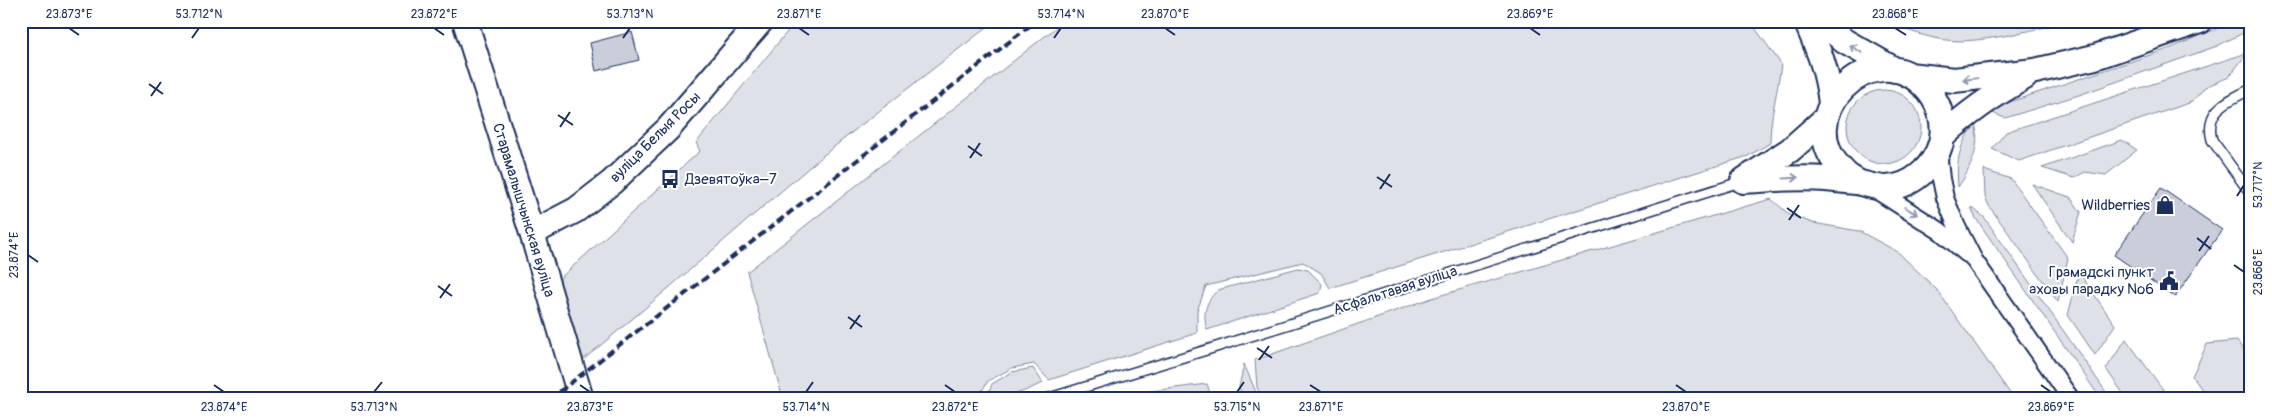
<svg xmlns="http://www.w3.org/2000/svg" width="2272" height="420" viewBox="0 0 2272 420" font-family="Pangolin,sans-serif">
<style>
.green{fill:#dee1e7;stroke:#7c88a2}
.building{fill:#caceda;stroke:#1b2f5e}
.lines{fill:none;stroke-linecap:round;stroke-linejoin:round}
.lane-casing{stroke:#1b2f5e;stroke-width:12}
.street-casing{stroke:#1b2f5e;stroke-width:20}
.secondary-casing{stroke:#1b2f5e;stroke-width:28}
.lane{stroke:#fff;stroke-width:9}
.street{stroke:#fff;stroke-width:16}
.secondary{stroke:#fff;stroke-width:24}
.rail{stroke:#1b2f5e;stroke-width:4;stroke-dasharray:8 4;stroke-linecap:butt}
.oneway{stroke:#8d97ae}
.ticks{fill:none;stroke:#1b2f5e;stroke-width:2}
.labels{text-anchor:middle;stroke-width:4;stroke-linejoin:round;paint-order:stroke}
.street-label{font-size:15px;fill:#1b2f5e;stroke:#fff}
.poi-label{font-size:15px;fill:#1b2f5e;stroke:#fff;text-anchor:end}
.neatline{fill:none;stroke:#1b2f5e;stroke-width:2}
.ticks-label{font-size:12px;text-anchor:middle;fill:#1b2f5e}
</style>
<rect width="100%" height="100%" fill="#fff"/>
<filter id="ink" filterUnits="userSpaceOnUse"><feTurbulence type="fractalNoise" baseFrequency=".02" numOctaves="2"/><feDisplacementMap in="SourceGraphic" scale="10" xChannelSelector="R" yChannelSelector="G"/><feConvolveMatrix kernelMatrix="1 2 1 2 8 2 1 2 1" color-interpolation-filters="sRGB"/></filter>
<g filter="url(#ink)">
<path class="green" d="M796 21H995C938 65 881 109 825 154 744 222 665 293 583 360L558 280 700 151 696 143Z
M1064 21H1750L1781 64C1778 91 1770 116 1770 143L1748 156 1330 288 1321 273 1303 262 1206 286 1197 311V333L1049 380 1034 364 1012 368 988 381 977 399H783L747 272Z
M1885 21H2071C2035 29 1997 40 1960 41 1936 41 1906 31 1885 21Z
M2235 21H2251V29L2217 46 2082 94 2005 118 1990 112 1992 108 2171 48Z
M2247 53 2229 77 2205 87 2192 102 2019 161 1992 149 2006 132Z
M1847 127a37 37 0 1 1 74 0a37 37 0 1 1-74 0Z
M1975 123C1981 145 1971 169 1958 187 1956 160 1959 145 1975 123Z
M2122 140 2137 150 2106 175 2085 172 2074 178 2042 168Z
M1984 170 2011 179 2068 258 2058 302 1989 206 1985 197Z
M2032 184 2070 197 2081 212 2072 242Z
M1771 199 1790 215 1813 223 1859 231 1898 252 1937 290 2014 399H1262L1257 387 1255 360 1435 297Z
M1971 207 1984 217 2111 399H2101L1975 217Z
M1298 268 1308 270 1322 284 1320 293 1207 330C1202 313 1206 301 1218 290Z
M2079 272 2115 325 2095 355 2068 315Z
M2126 339 2170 399H2127L2106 369Z
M2237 341C2254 364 2256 373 2242 398L2209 399 2192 376 2207 344Z
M1244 364 1259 399H1243L1239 387Z
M1033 368 1043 383 1022 392 986 399 992 384 1012 372Z
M1207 384 1212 399H1125L1143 392Z"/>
<path class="building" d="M632 32 639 60 596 71 590 43Z
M2161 188 2222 230 2175 297 2114 255Z"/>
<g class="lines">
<g class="lane-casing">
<path id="lane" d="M2251 89C2228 101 2204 109 2212 140L2251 194
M1046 399 1213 348 1743 181"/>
</g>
<g class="street-casing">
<path id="street" d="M1938 151 1941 179 1945 198 1957 227 1974 260 2071 399
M1873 188 1940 231 1967 254"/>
</g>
<g class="secondary-casing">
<path id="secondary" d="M465 21 532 233 581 399
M1806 21C1819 51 1827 70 1831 103
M1822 21 1844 41 1895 70
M1909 75 1954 80 2035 71 2095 57 2200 21
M1942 137C1967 113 1995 94 2025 77
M1744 180 1790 150 1826 118
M1743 181C1771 179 1798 177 1826 179 1836 180 1846 181 1856 182 1866 184 1876 188 1886 188 1912 187 1934 167 1941 143 1946 123 1939 101 1925 87 1873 31 1787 117 1843 171 1847 176 1853 179 1858 182
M532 233 576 210 612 182 668 129 761 21"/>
</g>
<use href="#lane" class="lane"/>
<use href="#street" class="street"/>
<use href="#secondary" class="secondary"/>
<path class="rail" d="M550 399 1036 21"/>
</g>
<defs><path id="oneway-shaft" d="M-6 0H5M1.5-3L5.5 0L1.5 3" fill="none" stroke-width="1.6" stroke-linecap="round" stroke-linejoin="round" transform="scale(1.25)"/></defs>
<g class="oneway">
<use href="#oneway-shaft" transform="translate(1856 49) rotate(-147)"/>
<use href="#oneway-shaft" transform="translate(1970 79) rotate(174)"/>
<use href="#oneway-shaft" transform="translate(1791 178) rotate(-3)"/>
<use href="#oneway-shaft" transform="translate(1911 211) rotate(31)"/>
</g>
</g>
<path class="ticks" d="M69 28 79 35M434 28 444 35M799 28 809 35M1165 28 1175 35M1530 28 1540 35M1895 28 1906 35M192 38 199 28M623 38 630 28M1054 38 1061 28M149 84 163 94M151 96 161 82M558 115 573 125M560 127 570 112M968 146 982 156M970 158 980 143M1377 177 1392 187M1380 189 1390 174M2237 196 2244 185M1787 208 1801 218M1789 220 1799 205M2197 238 2211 249M2199 251 2209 236M28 255 38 262M2234 265 2244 272M438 286 452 296M440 298 450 284M848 317 862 327M850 329 860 315M1257 348 1272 358M1259 360 1269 346M214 385 224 392M580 385 590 392M945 385 955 392M1310 385 1321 392M1676 385 1686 392M2041 385 2051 392M374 392 382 382M806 392 813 382M1237 392 1244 382"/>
<defs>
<g id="bus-bare" transform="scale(1.5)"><path d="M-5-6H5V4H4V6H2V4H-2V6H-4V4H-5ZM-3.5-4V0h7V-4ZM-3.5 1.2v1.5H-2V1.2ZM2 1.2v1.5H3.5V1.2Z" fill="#1b2f5e" stroke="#fff" stroke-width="2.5" paint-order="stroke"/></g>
<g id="shop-bare" transform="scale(1.5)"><path d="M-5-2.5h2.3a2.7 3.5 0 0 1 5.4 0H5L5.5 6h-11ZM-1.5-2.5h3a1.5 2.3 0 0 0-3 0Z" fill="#1b2f5e" stroke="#fff" stroke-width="2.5" paint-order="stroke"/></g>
<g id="civic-bare" transform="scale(1.5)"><path d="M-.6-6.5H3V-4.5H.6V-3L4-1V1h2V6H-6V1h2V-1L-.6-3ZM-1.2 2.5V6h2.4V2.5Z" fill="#1b2f5e" stroke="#fff" stroke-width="2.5" paint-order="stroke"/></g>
</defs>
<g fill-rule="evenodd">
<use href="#bus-bare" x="670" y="179"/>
<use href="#shop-bare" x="2165" y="205"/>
<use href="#civic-bare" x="2169" y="281"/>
</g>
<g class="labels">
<g class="street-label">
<text transform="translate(655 137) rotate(-45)" y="5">вуліца Белыя Росы</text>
<text transform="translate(524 210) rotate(73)" y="5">Старамалышчынская вуліца</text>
<text transform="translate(1395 290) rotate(-18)" y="5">Асфальтавая вуліца</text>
</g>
<g class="poi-label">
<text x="685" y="184" text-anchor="start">Дзевятоўка–7</text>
<text x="2150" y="210">Wildberries</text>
<text x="2154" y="277">Грамадскі пункт<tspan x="2154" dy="17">аховы парадку №6</tspan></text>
</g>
</g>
<rect width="2272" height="420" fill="none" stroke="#fff" stroke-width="55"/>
<rect x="28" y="28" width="2216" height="364" class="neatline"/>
<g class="ticks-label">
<text x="69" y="18">23.873°E</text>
<text x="199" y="18">53.712°N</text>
<text x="434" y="18">23.872°E</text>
<text x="630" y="18">53.713°N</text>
<text x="799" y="18">23.871°E</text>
<text x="1061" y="18">53.714°N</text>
<text x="1165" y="18">23.870°E</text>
<text x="1530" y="18">23.869°E</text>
<text x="1895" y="18">23.868°E</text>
<text transform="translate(2258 185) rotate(-90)" y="4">53.717°N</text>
<text transform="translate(14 255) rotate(-90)" y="4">23.874°E</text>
<text transform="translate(2258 272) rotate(-90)" y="4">23.868°E</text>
<text x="224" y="411">23.874°E</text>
<text x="374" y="411">53.713°N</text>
<text x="590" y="411">23.873°E</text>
<text x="806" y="411">53.714°N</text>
<text x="955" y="411">23.872°E</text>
<text x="1237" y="411">53.715°N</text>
<text x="1321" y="411">23.871°E</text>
<text x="1686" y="411">23.870°E</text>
<text x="2051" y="411">23.869°E</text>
</g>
</svg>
